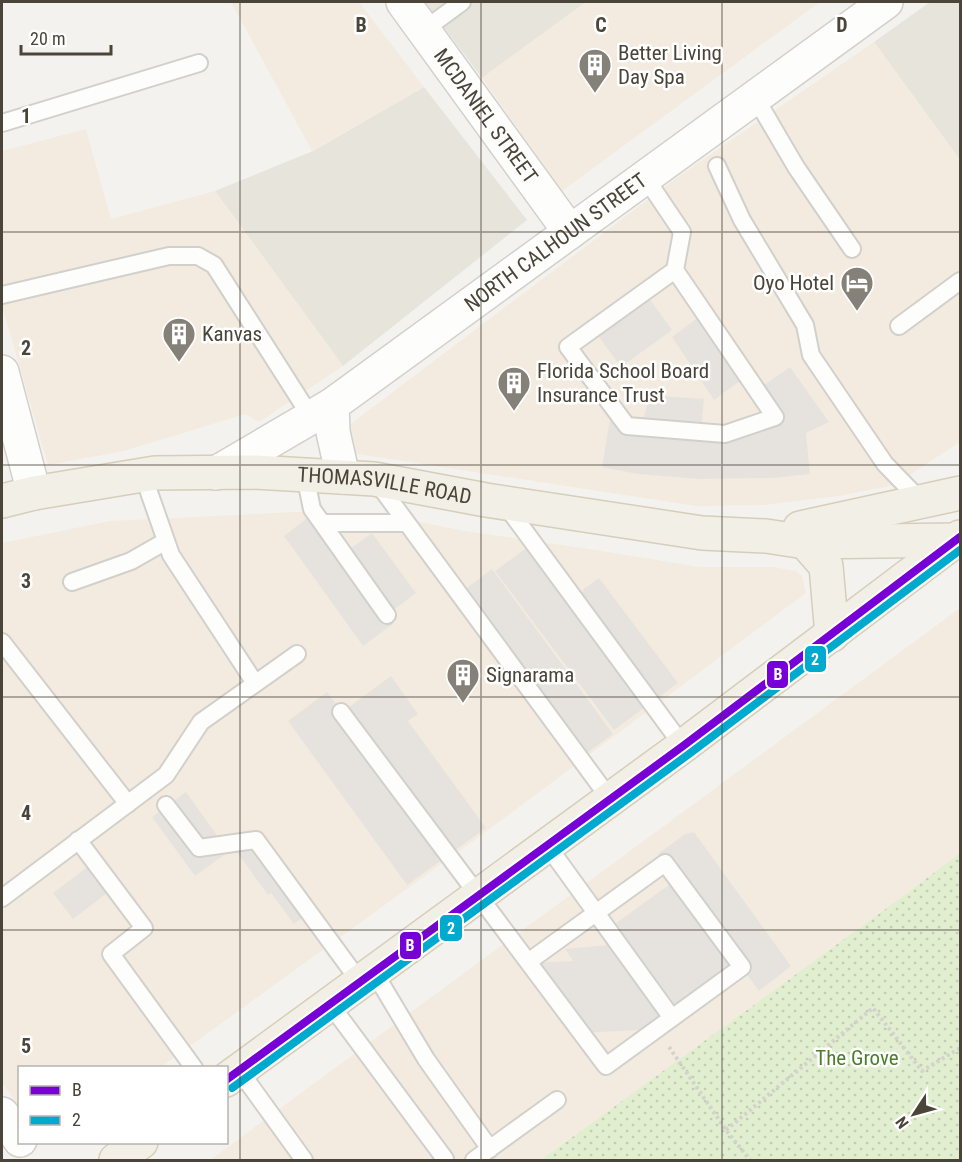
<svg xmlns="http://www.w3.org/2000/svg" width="962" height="1162" viewBox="0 0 962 1162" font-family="'Roboto Condensed',sans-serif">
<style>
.residential{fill:#e7e4dc}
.commercial{fill:#f3ebdf}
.park{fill:url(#park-dots)}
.parking{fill:#e6e3df}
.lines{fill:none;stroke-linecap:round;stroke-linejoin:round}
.service-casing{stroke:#d2d0cb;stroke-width:20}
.minor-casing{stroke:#d2d0cb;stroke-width:36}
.tertiary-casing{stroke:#d2d0cb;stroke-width:36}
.primary-casing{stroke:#d6cebb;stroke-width:36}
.path{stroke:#d3d2cc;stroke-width:4;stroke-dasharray:3 3;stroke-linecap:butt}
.service{stroke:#fdfdfc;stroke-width:16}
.minor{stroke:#fdfdfc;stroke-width:33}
.tertiary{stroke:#fdfdfc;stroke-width:33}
.primary{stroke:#f2efe6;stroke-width:33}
.bus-1-casing{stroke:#fff;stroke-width:12}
.bus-2-casing{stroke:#fff;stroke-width:12}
.bus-1{stroke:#7600d6;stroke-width:8}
.bus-2{stroke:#00a9ce;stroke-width:8}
.grid{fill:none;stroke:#4b4439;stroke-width:1.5;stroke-opacity:0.55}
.labels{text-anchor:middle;stroke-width:5;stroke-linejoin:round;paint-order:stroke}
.poi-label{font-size:21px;fill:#4b4439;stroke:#fff;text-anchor:start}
.street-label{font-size:21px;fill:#4b4439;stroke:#fff}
.park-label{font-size:21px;fill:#4a7f2a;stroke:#fff}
.grid-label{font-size:20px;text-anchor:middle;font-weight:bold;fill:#4b4439;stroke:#fff;stroke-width:5;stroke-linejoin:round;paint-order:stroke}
.line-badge{stroke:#fff;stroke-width:2}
.badge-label{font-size:16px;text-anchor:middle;font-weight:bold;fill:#fff}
</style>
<defs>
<pattern id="park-dots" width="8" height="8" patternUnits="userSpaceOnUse" patternTransform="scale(1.5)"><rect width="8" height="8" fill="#e1eecf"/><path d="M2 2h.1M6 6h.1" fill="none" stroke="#c3cdb2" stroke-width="1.8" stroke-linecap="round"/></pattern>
</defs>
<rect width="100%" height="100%" fill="#f4f2ee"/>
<path class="residential" d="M425 2H586L482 78Z
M930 2H960V160L874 42Z
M424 87 527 220 343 366 215 191 313 151Z"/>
<path class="commercial" d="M231 2H359L424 87 312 151Z
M586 2H820L562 191 482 78Z
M874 42 960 160V442L894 485 880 488 839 496 765 505 696 506 351 453 346 428 361 416 679 176Z
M86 129 111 219 215 191 343 366 259 422 245 414 124 451 48 465 2 306V151Z
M295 512 380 514 465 531 596 550 700 567H773L796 571 802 576 806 593 491 828 161 1067 20 1068 19 1107 2 1082V543L110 521Z
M960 608V853L906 894 541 1160H210Z"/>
<path class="park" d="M960 853V1160H541L906 894Z"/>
<path class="parking" d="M644 291 672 330 621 367 593 329Z
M704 313 747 376 714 400 672 337Z
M790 367 829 422 806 433 810 474 773 478 698 479 638 474 602 467 612 407 641 427 650 395 704 399 701 432 774 417 757 390Z
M315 512 343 554 372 533 416 593 387 615 393 624 363 646 284 536Z
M533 543 573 597 599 578 678 683 614 730 495 571Z
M492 569 613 734 580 758 459 594Z
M391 676 418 714 408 721 486 828 407 885 288 721 327 692 342 712Z
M186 792 224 845 256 840 309 913 294 924 271 893 268 895 234 848 195 876 152 817Z
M694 832 791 966 759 991 742 968 657 1029 581 1033 529 963 573 961 565 949 618 944 608 929 677 879 658 854 685 834Z
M94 862 114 888 73 919 53 893Z"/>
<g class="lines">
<g class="service-casing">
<path id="service" d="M424 30 462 2
M755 97 796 167 852 249
M2 123 199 63
M717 166 742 220 805 325 811 355 885 464 921 501
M645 177 682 232 675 270 568 347 627 426 725 434 775 417 675 270
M2 295 169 256H198L214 265 311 417
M899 326 960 281
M143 475 171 555 255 683
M305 475 312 509 387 615
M376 481 610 799
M504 503 683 746
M322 523H407
M72 582 131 561 166 541
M2 642 128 804
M341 712 606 1066 742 967 665 863 528 962
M166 805 199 848 256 840 360 982
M78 840 144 928 111 954 194 1068
M547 845 672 1018
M2 898 166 775 201 722 297 654
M374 972 426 1059 490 1149
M330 1004 445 1159 443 1160
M239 1070 304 1160
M474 1160 557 1100"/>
</g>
<g class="minor-casing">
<g id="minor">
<path id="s1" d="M403 2 570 232"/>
<path d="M2 372 34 493"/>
<path d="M2 1114 20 1140"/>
</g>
</g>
<g class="tertiary-casing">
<g id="tertiary">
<path d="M332 405 333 432 343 477"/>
<path id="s2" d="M216 473 332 405 886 2"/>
</g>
</g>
<g class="primary-casing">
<g id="primary">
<path id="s3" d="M2 501 34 493 155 473 254 472 374 479 486 500 702 533 766 536 805 542 957 540"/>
<path d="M800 528 960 493"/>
<path d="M805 542 826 566 832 635"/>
<path d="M226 1080 683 746 960 537"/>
<path d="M116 1160 141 1142"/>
</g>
</g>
<path class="path" d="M669 1047 726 1130 750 1160
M726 1130 873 1008 922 1071 960 1048"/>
<use href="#service" class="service"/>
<use href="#minor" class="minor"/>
<use href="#tertiary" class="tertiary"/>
<use href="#primary" class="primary"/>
<g class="bus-1-casing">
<path id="bus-1" d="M226 1080 683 746 960 537"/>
</g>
<g class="bus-2-casing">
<path id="bus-2" d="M232 1088 689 754 960 550"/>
</g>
<use href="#bus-1" class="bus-1"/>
<use href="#bus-2" class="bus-2"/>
</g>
<path class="grid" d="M240 2V1160M481 2V1160M722 2V1160M2 232H960M2 465H960M2 697H960M2 930H960"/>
<defs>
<g id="building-pin" transform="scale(1.725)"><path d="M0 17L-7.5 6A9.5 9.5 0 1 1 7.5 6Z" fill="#868178" stroke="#fff"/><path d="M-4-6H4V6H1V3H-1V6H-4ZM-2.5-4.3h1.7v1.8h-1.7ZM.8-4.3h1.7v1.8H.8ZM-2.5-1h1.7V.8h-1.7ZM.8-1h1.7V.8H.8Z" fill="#fff"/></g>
<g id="hotel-pin" transform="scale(1.725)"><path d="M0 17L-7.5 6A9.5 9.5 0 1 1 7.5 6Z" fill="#868178" stroke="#fff"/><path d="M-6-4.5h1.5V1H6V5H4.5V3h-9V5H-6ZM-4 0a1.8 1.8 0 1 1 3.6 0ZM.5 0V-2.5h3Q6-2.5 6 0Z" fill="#fff"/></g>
</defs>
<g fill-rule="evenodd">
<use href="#building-pin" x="595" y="65"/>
<use href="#hotel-pin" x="857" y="283"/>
<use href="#building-pin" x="179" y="334"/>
<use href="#building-pin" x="514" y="383"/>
<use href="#building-pin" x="463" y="675"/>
</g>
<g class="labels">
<g class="poi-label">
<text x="618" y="60">Better Living<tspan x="618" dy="24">Day Spa</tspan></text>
<text x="834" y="290" text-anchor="end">Oyo Hotel</text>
<text x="202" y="341">Kanvas</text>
<text x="537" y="378">Florida School Board<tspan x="537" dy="24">Insurance Trust</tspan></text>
<text x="486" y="682">Signarama</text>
</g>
<g class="street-label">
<text dy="7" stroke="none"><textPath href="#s1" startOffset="141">MCDANIEL STREET</textPath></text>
<text dy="7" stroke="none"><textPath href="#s2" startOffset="411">NORTH CALHOUN STREET</textPath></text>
<text dy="7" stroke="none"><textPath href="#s3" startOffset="386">THOMASVILLE ROAD</textPath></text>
</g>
<g class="park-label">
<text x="857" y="1065">The Grove</text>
</g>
</g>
<g class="grid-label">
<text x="361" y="32">B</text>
<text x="601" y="32">C</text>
<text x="842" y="32">D</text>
<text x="26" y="123">1</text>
<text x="26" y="355">2</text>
<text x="26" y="588">3</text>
<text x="26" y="820">4</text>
<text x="26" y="1053">5</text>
</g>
<g class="line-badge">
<rect x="804" y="645" width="23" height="28" rx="6" fill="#00a9ce"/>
<rect x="766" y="660" width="23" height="29" rx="6" fill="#7600d6"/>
<rect x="439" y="914" width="24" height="28" rx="6" fill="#00a9ce"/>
<rect x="399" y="931" width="23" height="29" rx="6" fill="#7600d6"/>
</g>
<g class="badge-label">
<text x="815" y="665">2</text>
<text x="778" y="680">B</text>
<text x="451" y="934">2</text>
<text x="410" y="951">B</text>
</g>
<rect width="962" height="1162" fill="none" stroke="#4b4439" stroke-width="6"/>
<rect x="18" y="1066" width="210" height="78" fill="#ffffff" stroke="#b7b4b0" stroke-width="1.5"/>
<rect x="30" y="1086" width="30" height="9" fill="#7600d6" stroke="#b7b4b0" stroke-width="1.5"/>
<text x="72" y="1096" font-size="18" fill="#4b4439">B</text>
<rect x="30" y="1116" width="30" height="9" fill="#00a9ce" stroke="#b7b4b0" stroke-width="1.5"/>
<text x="72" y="1126" font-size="18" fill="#4b4439">2</text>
<g transform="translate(914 1114) rotate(234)" stroke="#ffffff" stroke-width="4.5" paint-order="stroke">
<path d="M0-4.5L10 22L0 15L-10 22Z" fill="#4b4439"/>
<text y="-9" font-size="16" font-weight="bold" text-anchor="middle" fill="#4b4439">N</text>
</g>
<path d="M21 45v9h90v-9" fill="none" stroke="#4b4439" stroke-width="3"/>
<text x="30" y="45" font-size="18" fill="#4b4439" stroke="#ffffff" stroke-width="4.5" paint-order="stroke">20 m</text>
</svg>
